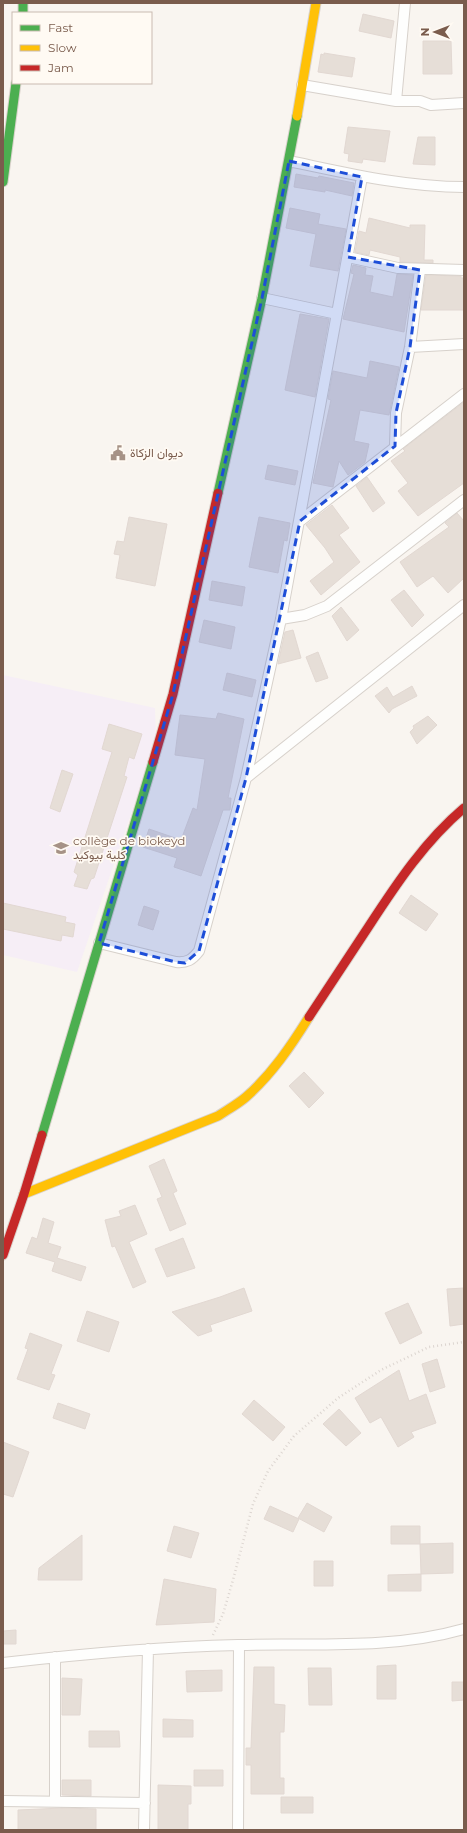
<svg xmlns="http://www.w3.org/2000/svg" width="467" height="1833" viewBox="0 0 467 1833" font-family="Montserrat,Vazirmatn,sans-serif">
<style>
.education{fill:#f6eef6}
.building{fill:#e6ded7;stroke:#e2d8d2}
.lines{fill:none;stroke-linecap:round;stroke-linejoin:round}
.street-casing{stroke:#d7d1cb;stroke-width:12}
.fast-casing{stroke:#d9d2cb;stroke-width:11}
.slow-casing{stroke:#d9d2cb;stroke-width:11}
.jam-casing{stroke:#d9d2cb;stroke-width:11}
.path{stroke:#dcd5d0;stroke-width:2.5;stroke-dasharray:1 3;stroke-linecap:butt}
.street{stroke:#fefefd;stroke-width:10}
.fast{stroke:#4caf50;stroke-width:9}
.slow{stroke:#ffc107;stroke-width:9}
.jam{stroke:#c62828;stroke-width:9}
.marked{fill:#1d4ed8;fill-opacity:0.2;stroke:#1d4ed8;stroke-width:3;stroke-dasharray:8 5;stroke-linejoin:round}
.labels{text-anchor:middle;stroke-width:3.5;stroke-linejoin:round;paint-order:stroke}
.poi-label{font-size:12px;fill:#7a5c4d;stroke:#fffaf3;text-anchor:start}
</style>
<rect width="100%" height="100%" fill="#f9f5f0"/>
<path class="education" d="M3 675 155 708 156 741 77 972 3 955Z"/>
<path class="building" d="M363 14 394 21 391 38 359 31Z
M423 41H451L452 74H423Z
M324 53 355 58 352 77 318 72 321 54 324 55Z
M348 127 390 131 385 162 363 159 362 163 348 161 349 154 344 153Z
M418 137H435V165L413 164Z
M296 174 318 178 319 176 354 183 352 196 325 190V192L294 187Z
M290 208 320 214 318 224 346 229 338 271 310 266 316 234 286 228Z
M369 218 410 228V225H425L424 260H433V263L400 262V257L370 250 369 255 355 252 359 231 366 233Z
M353 265 366 268 365 275 373 276 370 292 393 297 397 274 413 275 404 332 343 319 354 274 351 273Z
M426 275 461 276V278H464V310H421Z
M300 314 329 319 315 397 285 390Z
M370 361 399 367 389 415 360 410 354 441 369 444 365 462 348 475 339 461 333 487 313 483 331 400 328 399 333 371 367 378Z
M464 402V483L418 516 398 491 408 483 391 461 405 451 403 449Z
M268 465 298 471 295 485 265 479Z
M367 477 385 503 373 512 356 486Z
M332 505 349 528 339 535 360 562 321 595 310 581 334 562 325 548 306 525Z
M457 513 464 521V578L448 593 433 576 417 587 400 562 449 527 445 523Z
M129 517 167 524 155 586 116 578 120 555 114 554 117 541 124 542Z
M259 517 290 523 287 541 284 540 278 573 249 567Z
M212 581 245 587 242 606 209 600Z
M404 590 424 615 412 627 391 600Z
M341 607 359 630 347 641 332 616Z
M204 620 235 627 231 649 199 642Z
M293 630 301 658 278 664 285 632Z
M318 652 328 678 316 682 306 657Z
M227 673 256 680 252 697 223 690Z
M412 686 417 696 392 709 389 713 375 696 387 687 393 697Z
M218 713 244 719 228 798H231L230 810H223L201 876 174 867 177 858 143 847 149 829 181 840 193 808 197 810 205 759 175 755 180 715 216 719Z
M428 716 437 725 417 744 410 732 414 728 413 726Z
M109 724 142 734 134 759 129 757 124 776 127 777 94 878 91 879 87 889 74 886 78 875 74 872 112 752 102 749Z
M62 770 73 774 60 812 50 808Z
M411 895 438 914 426 931 399 913Z
M3 903 66 917 65 922 75 924 73 937 62 935 61 941 3 929Z
M144 906 159 911 153 930 138 925Z
M304 1072 324 1093 309 1108 289 1086Z
M164 1159 177 1191 173 1193 186 1224 170 1231 157 1199 162 1197 149 1166Z
M135 1205 147 1234 129 1242 146 1282 133 1288 115 1246 112 1247 105 1220 121 1216 119 1211Z
M43 1218 54 1222 48 1243 61 1247 57 1258 86 1267 81 1281 52 1271 55 1262 26 1253 32 1237 37 1239Z
M183 1238 195 1268 167 1277 155 1249Z
M244 1288 252 1311 210 1325 212 1331 198 1336 172 1312 220 1297Z
M464 1288V1324L450 1326 447 1289Z
M408 1303 422 1333 400 1344 385 1313Z
M87 1311 119 1322 109 1352 77 1341Z
M30 1333 62 1345 51 1374 55 1375 49 1390 17 1379 28 1349 25 1348Z
M437 1359 445 1387 430 1392 422 1364Z
M399 1370 409 1401 426 1394 436 1423 411 1432 414 1437 398 1447 381 1417 370 1423 355 1398Z
M254 1400 285 1427 273 1441 242 1414Z
M58 1403 90 1414 85 1429 53 1418Z
M339 1409 361 1433 346 1446 323 1424Z
M3 1442 29 1452 13 1497 3 1494Z
M307 1503 332 1517 324 1532 298 1518Z
M270 1506 299 1519 293 1532 264 1519Z
M174 1526 199 1533 191 1558 167 1551Z
M391 1526H420V1544H391Z
M82 1535V1580H38L39 1568Z
M453 1543V1573L421 1574 420 1544Z
M314 1561H333V1586H314Z
M421 1574V1591H388V1575Z
M164 1579 216 1589 214 1622 156 1625Z
M16 1630V1644H3V1631Z
M396 1665V1699H377V1666Z
M254 1667H274V1704L285 1705 284 1732H280V1778H284V1794H251V1765H246V1748H251Z
M308 1668H331L332 1705H309Z
M222 1670V1691L187 1692 186 1671Z
M62 1678 82 1679 80 1715H62Z
M452 1682H464V1700L452 1701Z
M163 1719 193 1720V1737H163Z
M89 1731H119L120 1747H89Z
M194 1770H223V1786H194Z
M62 1780H91V1796L62 1795Z
M158 1785 191 1786V1804H188V1830H158Z
M281 1797H313V1813H281Z
M62 1808 96 1809V1830H18V1810Z"/>
<g class="lines">
<g class="street-casing">
<path id="street" d="M302 85 396 101H420L431 105 464 103
M396 101 405 3
M289 161C347 173 404 187 464 187
M348 257 398 268 464 270
M262 298 337 314
M410 347 464 344
M395 446 396 413 410 347 420 270
M300 521 464 394
M281 619 305 615 327 606 464 500
M246 778 464 605
M99 943 176 962C187 963 192 960 199 951L246 778 281 619 362 177
M55 1657V1802
M3 1663C81 1654 160 1647 238 1645 314 1643 390 1650 464 1629
M3 1801 145 1803
M144 1830 148 1649
M238 1830 239 1645"/>
</g>
<g class="fast-casing">
<path id="fast" d="M23 3V13
M3 182 16 83
M218 493 262 298 297 116
M42 1135 153 762"/>
</g>
<g class="slow-casing">
<path id="slow" d="M297 116 316 3
M24 1194 218 1116C227 1110 238 1104 246 1097 272 1074 291 1046 309 1017"/>
</g>
<g class="jam-casing">
<path id="jam" d="M153 762 173 694 218 493
M309 1017C329 987 349 956 369 926 397 883 425 841 464 808
M3 1255 24 1194 42 1135"/>
</g>
<path class="path" d="M213 1635 223 1614 233 1580 253 1504 268 1471 294 1436 338 1398 381 1370 429 1347 464 1342"/>
<use href="#street" class="street"/>
<use href="#fast" class="fast"/>
<use href="#slow" class="slow"/>
<use href="#jam" class="jam"/>
</g>
<path class="marked" d="M289 161 362 177 348 257 420 270 410 347 396 413 395 446 300 521 246 778 199 951 185 963 176 962 99 943 173 694 262 298Z"/>
<defs>
<g id="civic-bare" transform="scale(1.2)"><path d="M-.6-6.5H3V-4.5H.6V-3L4-1V1h2V6H-6V1h2V-1L-.6-3ZM-1.2 2.5V6h2.4V2.5Z" fill="#a69286" stroke="#fffaf3" stroke-width="2.5" paint-order="stroke"/></g>
<g id="school-bare" transform="scale(1.2)"><path d="M0-5L7-2L0 1L-7-2ZM-4 1L0 2.5L4 1V4Q0 6-4 4Z" fill="#a69286" stroke="#fffaf3" stroke-width="2.5" paint-order="stroke"/></g>
</defs>
<g fill-rule="evenodd">
<use href="#civic-bare" x="118" y="453"/>
<use href="#school-bare" x="61" y="848"/>
</g>
<g class="labels">
<g class="poi-label">
<text x="130" y="457">ديوان الزكاة</text>
<text x="73" y="845">collège de biokeyd<tspan x="73" dy="14">كلية بيوكيد</tspan></text>
</g>
</g>
<rect width="467" height="1833" fill="none" stroke="#7a5c4d" stroke-width="8"/>
<rect x="12" y="12" width="140" height="72" fill="#fffaf3" stroke="#cabbb1"/>
<rect x="20" y="25" width="20" height="6" fill="#4caf50" stroke="#cabbb1"/>
<text x="48" y="32" font-size="12" fill="#7a5c4d">Fast</text>
<rect x="20" y="45" width="20" height="6" fill="#ffc107" stroke="#cabbb1"/>
<text x="48" y="52" font-size="12" fill="#7a5c4d">Slow</text>
<rect x="20" y="65" width="20" height="6" fill="#c62828" stroke="#cabbb1"/>
<text x="48" y="72" font-size="12" fill="#7a5c4d">Jam</text>
<g transform="translate(435 32) rotate(270)" stroke="#fffaf3" stroke-width="3" paint-order="stroke">
<path d="M0-3L7 15L0 10L-7 15Z" fill="#7a5c4d"/>
<text y="-6" font-size="11" font-weight="bold" text-anchor="middle" fill="#7a5c4d">N</text>
</g>
</svg>
